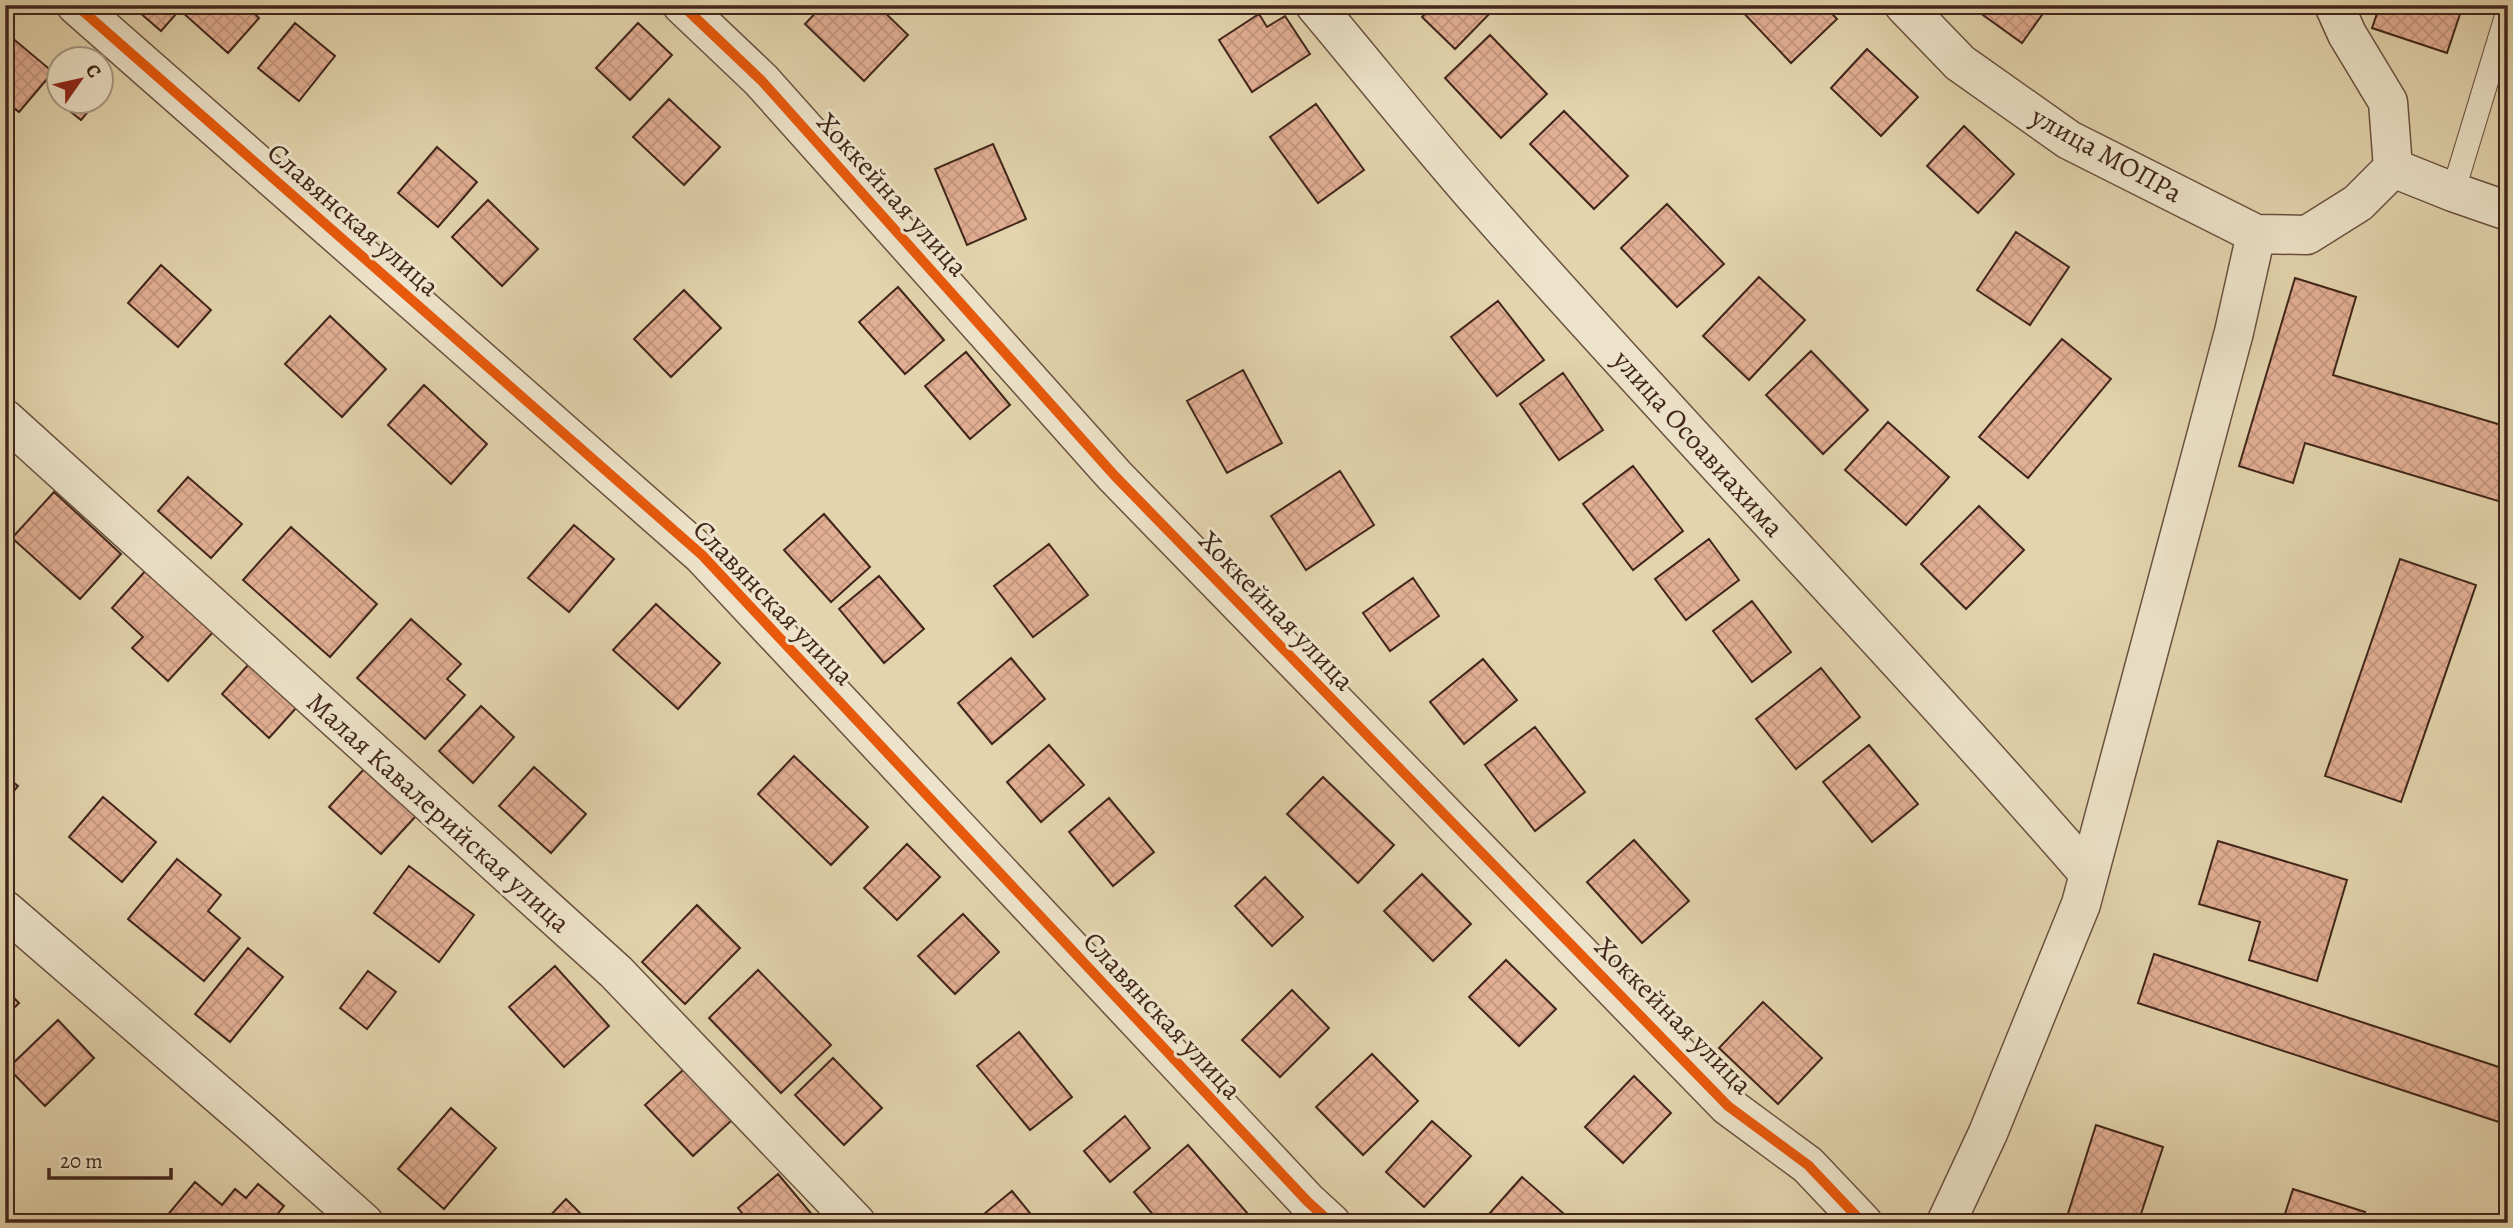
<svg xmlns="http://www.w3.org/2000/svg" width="2513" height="1228" viewBox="0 0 2513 1228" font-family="Alegreya,serif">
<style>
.building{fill:url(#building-cross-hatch);stroke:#41261b;stroke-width:2}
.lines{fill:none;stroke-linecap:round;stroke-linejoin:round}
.service-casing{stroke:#6a5240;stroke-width:25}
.minor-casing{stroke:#6a5240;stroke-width:41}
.service{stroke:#ede3ca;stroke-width:23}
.minor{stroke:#ede3ca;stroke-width:38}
.cycleway-casing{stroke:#ede3ca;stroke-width:15}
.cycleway{stroke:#e8590c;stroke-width:10}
.labels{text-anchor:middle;stroke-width:6;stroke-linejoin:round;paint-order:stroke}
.street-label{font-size:28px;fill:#41261b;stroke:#ede3ca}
</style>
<defs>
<pattern id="building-cross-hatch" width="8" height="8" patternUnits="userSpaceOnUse" patternTransform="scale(1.75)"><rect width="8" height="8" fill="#e3af94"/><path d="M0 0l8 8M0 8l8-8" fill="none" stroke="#c4967f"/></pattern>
</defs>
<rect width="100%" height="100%" fill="#e3d4ad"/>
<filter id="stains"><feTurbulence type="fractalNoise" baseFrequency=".00286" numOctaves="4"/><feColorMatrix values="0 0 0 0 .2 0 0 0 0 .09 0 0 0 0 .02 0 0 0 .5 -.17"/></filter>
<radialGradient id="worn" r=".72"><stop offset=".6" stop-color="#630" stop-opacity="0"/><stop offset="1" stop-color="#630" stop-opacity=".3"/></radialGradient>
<path class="building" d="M131 5H184L161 31Z
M188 5H245L259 18 228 53 182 12Z
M823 5H877L908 35 864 81 805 24Z
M1434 5H1496L1497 6 1455 49 1422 17Z
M1736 5H1824L1837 19 1791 63Z
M1969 5H2049L2022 43Z
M2380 5H2463L2447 53 2372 28Z
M1259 14 1267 27 1285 16 1310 54 1252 92 1219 40Z
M295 23 335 56 299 101 258 68Z
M638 23 672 55 630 100 596 68Z
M5 32 53 72 19 112 5 101Z
M1490 35 1547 94 1501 138 1445 78Z
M1867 49 1918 97 1881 136 1831 88Z
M60 96V102H96L81 120 56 100Z
M669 99 720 147 684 185 633 137Z
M1316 104 1364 170 1318 203 1270 137Z
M1564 111 1628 176 1594 209 1530 144Z
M1964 126 2014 174 1978 213 1927 166Z
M993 144 1026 219 967 245 935 169Z
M437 147 477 182 438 227 398 193Z
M488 200 538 249 502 286 452 237Z
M1667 204 1724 264 1677 307 1621 248Z
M2016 232 2069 267 2030 325 1977 290Z
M161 265 211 310 178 347 128 303Z
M1759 277 1805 320 1749 380 1703 336Z
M2295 278 2356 297 2333 375 2508 427V504L2305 443 2293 483 2239 466Z
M898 287 944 340 905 374 859 322Z
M684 290 721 328 671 377 634 339Z
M1498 301 1544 360 1497 396 1451 337Z
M330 316 386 369 342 417 285 364Z
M2062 339 2111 379 2028 478 1979 437Z
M1811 351 1868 410 1823 454 1766 395Z
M966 352 1010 405 970 439 925 386Z
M1243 370 1282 443 1227 473 1187 401Z
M1563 373 1603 430 1559 460 1520 404Z
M424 385 487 444 451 484 388 425Z
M1888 422 1949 477 1906 525 1845 470Z
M1633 466 1683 531 1633 570 1583 504Z
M1340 471 1374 525 1306 570 1271 516Z
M188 477 242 524 211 558 158 511Z
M54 492 121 554 80 599 12 538Z
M1979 506 2024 550 1966 609 1921 564Z
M824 514 870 567 831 602 784 550Z
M574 525 614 559 569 612 528 578Z
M291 527 377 604 330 657 243 580Z
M1709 539 1739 580 1686 620 1655 579Z
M1049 544 1088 595 1033 637 994 586Z
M2400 559 2476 585 2401 802 2325 776Z
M147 569 214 631 168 681 132 648 143 637 112 608Z
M879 576 924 629 884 663 839 609Z
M1413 578 1439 616 1390 651 1363 613Z
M1752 601 1791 652 1752 682 1713 631Z
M656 604 720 663 678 709 613 650Z
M411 619 461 664 447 679 465 695 425 739 357 678Z
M1011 658 1045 699 992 744 958 703Z
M1483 659 1517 700 1464 744 1430 702Z
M249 664 297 707 269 738 222 694Z
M1821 668 1860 717 1796 769 1756 719Z
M481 706 514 737 473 783 439 751Z
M1535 727 1585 792 1535 831 1485 765Z
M1049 745 1084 785 1041 822 1007 782Z
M1869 745 1918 804 1872 842 1823 782Z
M794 756 868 827 831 865 758 794Z
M534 767 586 814 551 853 499 806Z
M365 768 416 816 381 854 329 807Z
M5 776 18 786 5 802Z
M1323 777 1394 845 1358 883 1287 814Z
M103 797 156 842 122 882 69 837Z
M1109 798 1154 852 1113 886 1069 832Z
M1634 840 1689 901 1642 943 1587 882Z
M2218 841 2347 880 2317 981 2249 960 2260 922 2199 904Z
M907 844 940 877 897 920 864 888Z
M177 859 221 895 208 911 240 938 204 981 128 919Z
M409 866 474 915 439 962 374 913Z
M1422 874 1471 924 1433 961 1384 911Z
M1265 877 1303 917 1272 946 1235 906Z
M697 905 740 948 685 1004 642 962Z
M963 914 999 952 955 994 918 956Z
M248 948 283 977 230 1042 195 1014Z
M2154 954 2508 1070V1125L2138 1003Z
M1506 960 1556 1009 1519 1046 1469 997Z
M555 966 609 1026 564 1067 509 1007Z
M758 970 831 1045 781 1093 709 1018Z
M368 971 396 992 367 1029 340 1008Z
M5 989 19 1003 5 1017Z
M1292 990 1329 1028 1280 1077 1242 1040Z
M1763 1002 1822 1058 1778 1104 1719 1048Z
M58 1020 94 1058 45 1106 8 1068Z
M1019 1032 1072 1097 1030 1130 977 1066Z
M1372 1054 1418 1101 1363 1155 1316 1107Z
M833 1058 882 1108 844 1145 795 1095Z
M684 1069 732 1120 693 1156 645 1105Z
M1634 1076 1671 1113 1623 1163 1585 1127Z
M451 1108 496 1148 444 1209 398 1169Z
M1125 1116 1150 1148 1110 1182 1084 1151Z
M1432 1121 1471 1156 1424 1207 1386 1172Z
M2096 1125 2163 1147 2138 1223H2065Z
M1188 1145 1248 1214 1238 1223H1160L1134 1192Z
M778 1174 819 1223H750L738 1208Z
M1522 1177 1572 1221 1570 1223H1481Z
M195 1182 222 1205 235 1189 246 1198 258 1184 284 1206 270 1223H161Z
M2293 1189 2365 1212 2361 1223H2282Z
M1012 1191 1038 1223H973Z
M566 1199 590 1223H543Z"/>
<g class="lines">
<g class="service-casing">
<path id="service" d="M2453 192 2508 11"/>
</g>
<g class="minor-casing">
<path id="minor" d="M76 5 702 555 1307 1201 1331 1223
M682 5 761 80 1114 475 1728 1106 1808 1165 1863 1223
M1315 5C1368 68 1419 132 1473 194 1675 424 1888 643 2089 874
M1904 5 1960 63 2069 140 2256 234
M2393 168 2453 192 2508 211
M5 419 616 972 856 1223
M5 910 263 1133 364 1223
M1946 1223 1988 1133 2081 904 2234 332 2256 234 2307 235 2358 203 2393 168 2388 102 2347 34 2334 5"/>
</g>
<use href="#service" class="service"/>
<use href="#minor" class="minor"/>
<g class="cycleway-casing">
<path id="cycleway" d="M76 5 702 555 1307 1201 1331 1223
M682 5 761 80 1114 475 1728 1106 1808 1165 1863 1223"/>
</g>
<use href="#cycleway" class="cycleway"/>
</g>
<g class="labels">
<g class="street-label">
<text transform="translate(2107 154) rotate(29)" y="10">улица МОПРа</text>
<text transform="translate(893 194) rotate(48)" y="10">Хоккейная улица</text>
<text transform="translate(354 219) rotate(41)" y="10">Славянская улица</text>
<text transform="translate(1699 443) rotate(48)" y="10">улица Осоавиахима</text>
<text transform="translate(774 602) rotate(46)" y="10">Славянская улица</text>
<text transform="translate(1277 610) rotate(46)" y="10">Хоккейная улица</text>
<text transform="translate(439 812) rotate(42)" y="10">Малая Кавалерийская улица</text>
<text transform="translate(1163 1015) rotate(47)" y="10">Славянская улица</text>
<text transform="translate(1674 1015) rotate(45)" y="10">Хоккейная улица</text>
</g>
</g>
<rect width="2513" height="1228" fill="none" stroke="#e3d4ad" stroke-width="28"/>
<rect x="7" y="7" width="2499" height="1214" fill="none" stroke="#41261b" stroke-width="3.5"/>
<rect x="14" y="14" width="2485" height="1200" fill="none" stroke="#41261b" stroke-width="2"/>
<g transform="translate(80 80) rotate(56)"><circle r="33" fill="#ede3ca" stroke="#a89784" stroke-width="2"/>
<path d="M0-5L12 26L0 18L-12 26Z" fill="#8f2418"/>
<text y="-10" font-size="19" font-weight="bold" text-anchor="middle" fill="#41261b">С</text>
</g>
<path d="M49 1168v10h122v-10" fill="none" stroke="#41261b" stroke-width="3.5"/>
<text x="60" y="1168" font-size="21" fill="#41261b" stroke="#ede3ca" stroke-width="5" paint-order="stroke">20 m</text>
<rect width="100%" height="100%" filter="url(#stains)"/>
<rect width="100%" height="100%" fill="url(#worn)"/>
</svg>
